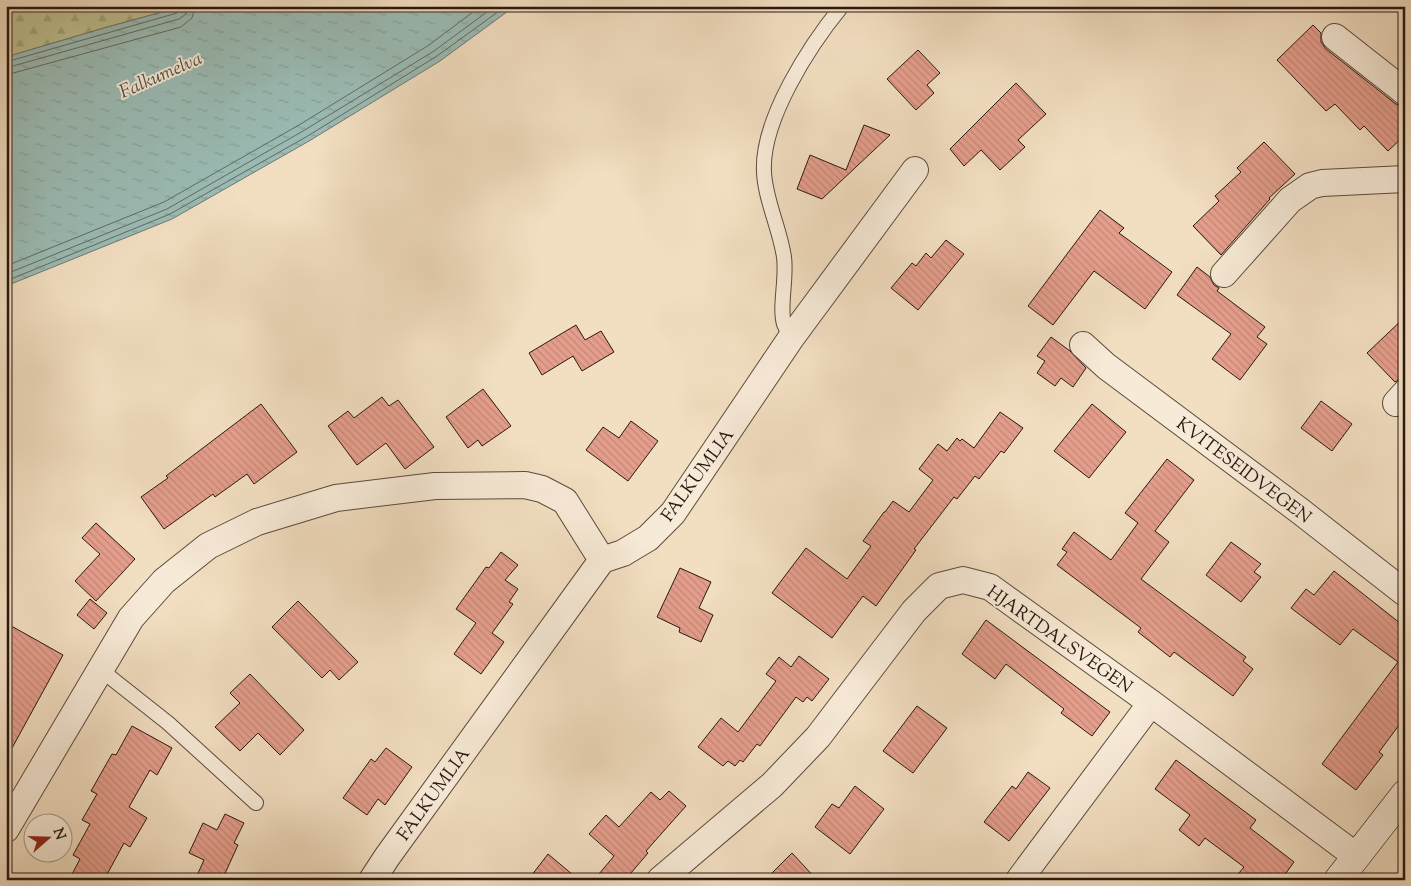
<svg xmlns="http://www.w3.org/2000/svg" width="1411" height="886" viewBox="0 0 1411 886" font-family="'Sorts Mill Goudy',serif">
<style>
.forest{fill:url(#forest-firs);stroke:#746c50}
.water{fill:url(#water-ripples);stroke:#6d7a73}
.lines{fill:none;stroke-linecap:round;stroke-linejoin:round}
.shore{stroke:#626a62;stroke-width:1}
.building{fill:url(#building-back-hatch);stroke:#291810}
.lane-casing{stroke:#5b4a3c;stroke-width:16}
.street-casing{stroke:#5b4a3c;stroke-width:28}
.secondary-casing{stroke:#291810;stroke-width:29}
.lane{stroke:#f7ead7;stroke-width:14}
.street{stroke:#f7ead7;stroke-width:26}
.secondary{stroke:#f7ead7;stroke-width:28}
.labels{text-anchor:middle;stroke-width:4;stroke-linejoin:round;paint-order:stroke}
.street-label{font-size:18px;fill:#291810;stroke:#f7ead7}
.water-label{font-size:19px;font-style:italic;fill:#51514a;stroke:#f7ead7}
</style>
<defs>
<pattern id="forest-firs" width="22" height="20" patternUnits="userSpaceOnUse" patternTransform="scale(1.25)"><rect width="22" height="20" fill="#bfc090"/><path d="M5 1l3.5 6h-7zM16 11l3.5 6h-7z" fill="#a4a47b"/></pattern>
<pattern id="water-ripples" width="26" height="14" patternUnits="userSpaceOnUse" patternTransform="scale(1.25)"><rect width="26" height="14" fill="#9bbcb5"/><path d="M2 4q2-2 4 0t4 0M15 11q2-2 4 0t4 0" fill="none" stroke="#86a19b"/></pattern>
<pattern id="building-back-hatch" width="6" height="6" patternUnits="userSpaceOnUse" patternTransform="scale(1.25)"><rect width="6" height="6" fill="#e59e8c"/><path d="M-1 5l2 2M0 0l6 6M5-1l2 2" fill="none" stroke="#c48778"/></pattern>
</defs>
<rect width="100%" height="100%" fill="#f2dec1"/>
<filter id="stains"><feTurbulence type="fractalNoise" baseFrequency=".004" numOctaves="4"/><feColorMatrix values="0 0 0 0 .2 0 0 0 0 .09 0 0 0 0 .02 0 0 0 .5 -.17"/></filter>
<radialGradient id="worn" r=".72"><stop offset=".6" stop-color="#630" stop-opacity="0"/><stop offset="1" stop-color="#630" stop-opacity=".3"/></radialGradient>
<path class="forest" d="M6 6H184L104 28 6 57Z"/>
<path class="water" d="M184 6H515L440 61 309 141 172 219 6 286V57L104 28Z"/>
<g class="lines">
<path class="shore" d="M6 62 177 13 180 11 181 6
M6 68 179 19 186 14 187 6
M6 75 181 27 192 18 195 6
M6 266 164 202 299 125 429 45 481 6
M6 274 167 209 303 131 434 51 495 6
M6 281 170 214 306 137 437 56 506 6"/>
</g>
<path class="building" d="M1313 25 1321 33V42L1326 49 1396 104 1405 107V135L1388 151 1364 126 1360 130 1335 104 1326 111 1277 60Z
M918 50 940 73 927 85 934 93 916 110 887 79Z
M1016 83 1046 114 1018 140 1025 147 1000 170 981 150 964 166 950 149Z
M864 125 890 135 822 199 797 189 810 155 846 170Z
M1264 142 1295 174 1269 198 1270 199 1221 255 1193 226 1219 201 1215 196 1241 172 1237 168Z
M1100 210 1124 228 1119 233 1172 272 1145 309 1094 271 1053 325 1028 306Z
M946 240 964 254 918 310 891 288 912 263 916 266 926 253 931 258Z
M1197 267 1210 277 1214 285 1219 288 1217 291 1265 327 1257 337 1267 344 1240 380 1212 359 1231 334 1177 295Z
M1405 317V378L1400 379 1395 382 1367 353Z
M576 325 585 340 601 331 614 352 582 371 573 356 542 375 529 353Z
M1051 337 1070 351 1086 368 1073 387 1061 378 1055 386 1037 373 1045 361 1037 356Z
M483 389 511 426 482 446 478 440 468 448 446 417Z
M382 397 389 406 398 400 434 447 405 469 386 443 357 465 328 426 348 411 354 418Z
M1321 401 1352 424 1332 451 1301 428Z
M261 404 297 452 254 484 247 474 215 497 213 494 164 529 141 497 168 478 166 476Z
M1092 404 1126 432 1089 478 1054 451Z
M1000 412 1023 428 1004 453 1001 451 979 479 975 476 957 499 954 497 914 549 916 550 876 606 863 596 832 638 772 593 806 548 847 579 871 546 863 541 884 512H885L893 501 909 512 933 480 919 469 938 444 947 451 957 438 960 441 962 439 974 448Z
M631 421 658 441 628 481 586 450 603 427 619 438Z
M1167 459 1194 480 1155 531 1169 542 1141 579 1246 657 1243 661 1253 669 1233 696 1174 652 1170 657 1138 632 1141 628 1057 565 1067 552 1062 549 1074 532 1111 560 1138 523 1125 513Z
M96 523 135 559 96 601 75 581 100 554 82 538Z
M1231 542 1261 564 1254 572 1261 577 1241 602 1206 575Z
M501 552 518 565 505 580 518 589 509 602 513 604 492 633 504 642 481 674 454 654 476 623 456 609 486 567 489 568Z
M680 568 711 582 699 608 713 615 701 642 679 632 680 628 657 617Z
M1334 571 1405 627V717L1379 752 1383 755 1356 790 1322 764 1398 662 1353 629 1340 645 1291 608 1306 589 1314 595Z
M90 599 107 613 94 629 77 615Z
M298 601 358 662 339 680 330 670 322 678 272 627Z
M986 620 1110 712 1092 736 1061 713 1064 709 1006 664 995 679 962 654Z
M6 623 63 655 6 759Z
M799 656 829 679 812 701 807 697 803 702 796 697 760 746 757 744 743 762 740 760 735 766 728 761 723 766 698 747 721 718 738 732 776 681 766 674 779 657 791 667Z
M250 674 304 730 280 755 258 733 240 751 215 727 240 703 230 693Z
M917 706 947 728 913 773 883 751Z
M132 726 172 748 157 775 150 770 129 807 147 818 130 847 124 843 104 880H69L80 859 73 855 90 824 82 820 97 794 91 791 112 754 116 755Z
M386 748 412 767 385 805 378 799 367 815 343 798 371 759 375 762Z
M1176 760 1256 820 1250 828 1294 862 1281 880H1233L1244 867 1205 838 1199 846 1179 830 1190 815 1155 789Z
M1028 772 1050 788 1009 841 984 822 1012 786 1016 789Z
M855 786 884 809 850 854 815 827 832 804 839 808Z
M669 791 686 806 646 851 648 853 625 880H594L614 856 589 834 606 815 619 827 651 792 660 800Z
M225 814 244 823 234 843 238 845 222 880H195L204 860 189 853 203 823 217 830Z
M792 853 817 880H765Z
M548 854 579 880H528Z"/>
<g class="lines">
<g class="lane-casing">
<path id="lane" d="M791 338C789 334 786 329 784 324 779 307 787 278 784 257 780 229 765 199 764 172 761 120 810 45 842 6
M101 670 168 723 256 803"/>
</g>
<g class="street-casing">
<path id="street" d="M1335 37 1405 92
M1224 274 1290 200 1310 186 1322 183 1405 179
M1083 345 1106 366 1300 511 1405 593
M1396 403 1405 393
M6 829 131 618 164 581 208 546 257 522 336 498 435 486 525 485 542 489 565 501 602 560
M372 880 387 857 602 560 623 553 648 538 673 513 791 338 915 170
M660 880 772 785 818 737 914 611 939 586 963 580 990 587 1151 703 1356 856
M1019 880 1151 703"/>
</g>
<g class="secondary-casing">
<path id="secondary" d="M1338 880 1405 794"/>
</g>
<use href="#lane" class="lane"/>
<use href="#street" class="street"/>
<use href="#secondary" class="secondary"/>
</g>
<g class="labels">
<g class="street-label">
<text transform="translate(1244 470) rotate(37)" y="6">KVITESEIDVEGEN</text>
<text transform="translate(697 475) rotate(-54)" y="6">FALKUMLIA</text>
<text transform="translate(1060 639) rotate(35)" y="6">HJARTDALSVEGEN</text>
<text transform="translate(433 794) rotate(-54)" y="6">FALKUMLIA</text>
</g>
<g class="water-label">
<text transform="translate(160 74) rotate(-24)" y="7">Falkumelva</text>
</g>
</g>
<rect width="1411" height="886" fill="none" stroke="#f2dec1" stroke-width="25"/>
<rect x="8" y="8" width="1396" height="871" fill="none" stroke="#291810" stroke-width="2.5"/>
<rect x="12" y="12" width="1386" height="861" fill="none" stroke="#291810"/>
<g transform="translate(48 838) rotate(70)"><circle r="24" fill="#f7ead7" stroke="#a59687"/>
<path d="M0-4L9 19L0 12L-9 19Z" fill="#8f2418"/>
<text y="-8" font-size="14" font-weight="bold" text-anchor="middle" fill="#291810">N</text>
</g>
<rect width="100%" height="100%" filter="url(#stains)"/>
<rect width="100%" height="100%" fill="url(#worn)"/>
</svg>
